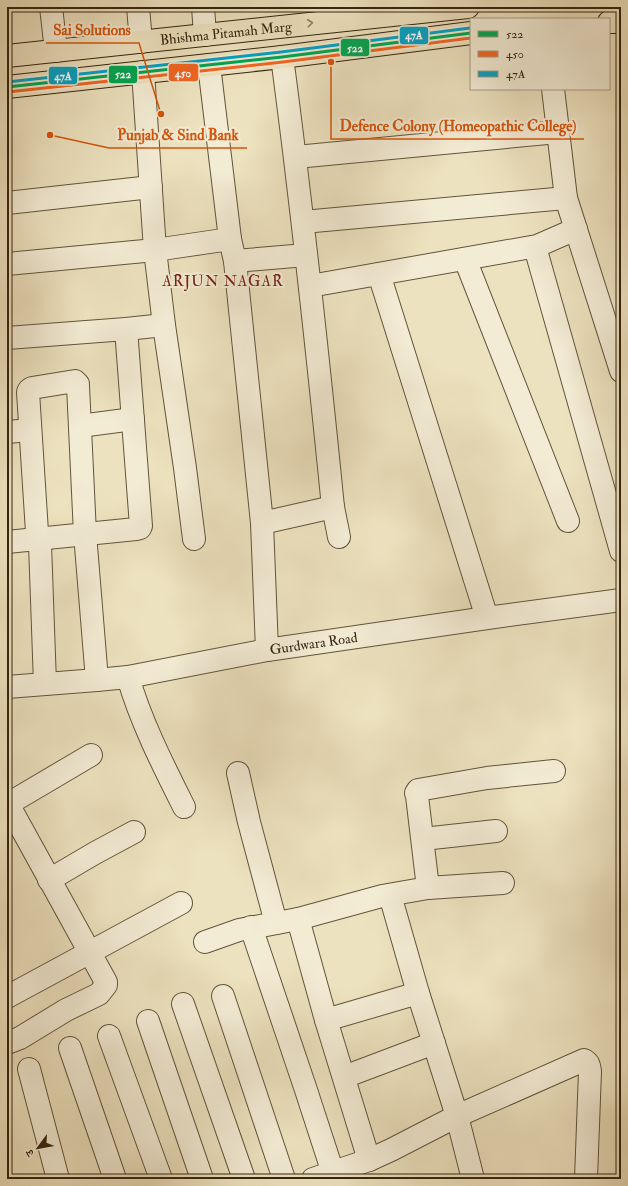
<svg xmlns="http://www.w3.org/2000/svg" width="628" height="1186" viewBox="0 0 628 1186" font-family="'IM FELL Double Pica','Noto Serif Devanagari',serif">
<style>
.lines{fill:none;stroke-linecap:round;stroke-linejoin:round}
.minor-casing{stroke:#62543b;stroke-width:24}
.major-casing{stroke:#34240f;stroke-width:24}
.minor{stroke:#f3ecd5;stroke-width:22}
.major{stroke:#ede2bf;stroke-width:22}
.bus-1-casing{stroke:#f3ecd5;stroke-width:6}
.bus-2-casing{stroke:#f3ecd5;stroke-width:6}
.bus-3-casing{stroke:#f3ecd5;stroke-width:6}
.bus-1{stroke:#00a651;stroke-width:3}
.bus-2{stroke:#f26522;stroke-width:3}
.bus-3{stroke:#03a2c4;stroke-width:3}
.oneway{stroke:#908367}
.labels{text-anchor:middle;stroke-width:4;stroke-linejoin:round;paint-order:stroke}
.street-label{font-size:14px;fill:#34240f;stroke:#f3ecd5}
.neighbourhood-label{font-size:15px;letter-spacing:1px;fill:#7a1f14;stroke:#f3ecd5}
.leader{fill:none;stroke:#d6540c;stroke-width:1.5}
.callout-dot{fill:#d6540c;stroke:#f3ecd5;stroke-width:1.5}
.callout-label{font-size:15px;text-anchor:middle;font-weight:bold;fill:#d6540c;stroke:#f3ecd5;stroke-width:4;stroke-linejoin:round;paint-order:stroke}
.line-badge{stroke:#f3ecd5;stroke-width:1.5}
.badge-label{font-size:11px;text-anchor:middle;font-weight:bold;fill:#fff}
</style>
<rect width="100%" height="100%" fill="#ede2bf"/>
<filter id="stains"><feTurbulence type="fractalNoise" baseFrequency=".005" numOctaves="4"/><feColorMatrix values="0 0 0 0 .2 0 0 0 0 .09 0 0 0 0 .02 0 0 0 .5 -.17"/></filter>
<radialGradient id="worn" r=".72"><stop offset=".6" stop-color="#630" stop-opacity="0"/><stop offset="1" stop-color="#630" stop-opacity=".3"/></radialGradient>
<g class="lines">
<g class="minor-casing">
<g id="minor">
<path d="M51 7 56 51"/>
<path d="M138 7 141 42"/>
<path d="M203 7 205 35"/>
<path d="M282 57C302 207 318 357 333 507L339 537"/>
<path d="M209 65 230 239 235 261 262 523 267 650"/>
<path d="M143 72 155 250 164 325 185 468 194 539"/>
<path d="M553 89 566 198 621 371"/>
<path d="M296 157 558 132"/>
<path d="M7 203 151 187"/>
<path d="M303 222 566 198"/>
<path d="M535 247 621 551"/>
<path d="M465 259 568 521"/>
<path d="M235 261 306 255"/>
<path d="M7 264 155 250 230 239"/>
<path d="M379 274 487 618"/>
<path d="M310 286 537 246 576 229"/>
<path d="M7 338 126 329 164 325"/>
<path d="M80 426 133 419"/>
<path d="M7 432 30 430"/>
<path d="M262 523 333 507"/>
<path d="M7 542 136 529 140 528 141 526 126 329"/>
<path d="M128 677C141 722 163 765 184 807"/>
<path d="M45 684 40 544 37 532 28 392 29 390 32 388 75 381 78 384V386L85 534 97 680"/>
<path id="s1" d="M7 687 97 680 128 677 267 650 487 618 621 600"/>
<path d="M238 773 249 822 276 923"/>
<path d="M7 802 106 982V985L99 994 66 1010 20 1038 7 1043"/>
<path d="M8 804 91 755"/>
<path d="M423 839 496 831"/>
<path d="M49 880 95 853 134 832"/>
<path d="M428 888 417 796 416 793 418 790 487 778 554 771"/>
<path d="M390 895 418 993 457 1116 473 1179"/>
<path d="M298 919 326 1020 369 1160"/>
<path d="M251 927 306 1090 333 1173"/>
<path d="M205 942 239 930 298 919 382 896 428 888 503 883"/>
<path d="M223 996 284 1179"/>
<path d="M7 997 181 903"/>
<path d="M183 1004 244 1179"/>
<path d="M326 1020 418 993"/>
<path d="M148 1021 202 1179"/>
<path d="M109 1036 161 1179"/>
<path d="M70 1048 115 1179"/>
<path d="M29 1069 58 1179"/>
<path d="M344 1077 434 1043"/>
<path d="M313 1179 369 1160 391 1150 457 1116 584 1060C589 1063 589 1065 590 1071L586 1179"/>
</g>
</g>
<g class="major-casing">
<g id="major">
<path d="M609 22H621"/>
<path id="s2" d="M7 56 468 7"/>
<path d="M7 87 282 57 471 33"/>
</g>
</g>
<use href="#minor" class="minor"/>
<use href="#major" class="major"/>
<g class="bus-1-casing">
<path id="bus-1" d="M7 87 282 57 471 33"/>
</g>
<g class="bus-2-casing">
<path id="bus-2" d="M8 92 283 62 471 38"/>
</g>
<g class="bus-3-casing">
<path id="bus-3" d="M7 82 281 52 470 28"/>
</g>
<use href="#bus-1" class="bus-1"/>
<use href="#bus-2" class="bus-2"/>
<use href="#bus-3" class="bus-3"/>
</g>
<defs><path id="oneway-chevron" d="M-2-3.5L2.5 0L-2 3.5" fill="none" stroke-width="1.6" stroke-linecap="round" stroke-linejoin="round"/></defs>
<use class="oneway" href="#oneway-chevron" transform="translate(310 23) rotate(-6)"/>
<g class="labels">
<g class="street-label">
<text dy="5" stroke="none"><textPath href="#s2" startOffset="220">Bhishma Pitamah Marg</textPath></text>
<text dy="5" stroke="none"><textPath href="#s1" startOffset="310">Gurdwara Road</textPath></text>
</g>
<g class="neighbourhood-label">
<text x="223" y="286">ARJUN NAGAR</text>
</g>
</g>
<path class="leader" d="M161 114L139 43H46M331 62L331 139H584M50 135L109 148H247"/>
<g class="callout-dot">
<circle cx="161" cy="114" r="4"/>
<circle cx="331" cy="62" r="4"/>
<circle cx="50" cy="135" r="4"/>
</g>
<g class="callout-label">
<text x="92" y="35">Sai Solutions</text>
<text x="458" y="131">Defence Colony (Homeopathic College)</text>
<text x="178" y="140">Punjab &amp; Sind Bank</text>
</g>
<g class="line-badge">
<rect x="399" y="26" width="30" height="19" rx="4" fill="#03a2c4"/>
<rect x="340" y="38" width="30" height="19" rx="4" fill="#00a651"/>
<rect x="168" y="63" width="31" height="19" rx="4" fill="#f26522"/>
<rect x="108" y="65" width="30" height="19" rx="4" fill="#00a651"/>
<rect x="48" y="66" width="30" height="19" rx="4" fill="#03a2c4"/>
</g>
<g class="badge-label">
<text x="414" y="39">47A</text>
<text x="355" y="52">522</text>
<text x="183" y="77">450</text>
<text x="123" y="78">522</text>
<text x="63" y="80">47A</text>
</g>
<rect width="628" height="1186" fill="none" stroke="#ede2bf" stroke-width="24"/>
<rect x="8" y="8" width="612" height="1170" fill="none" stroke="#34240f" stroke-width="2"/>
<rect x="12" y="12" width="604" height="1162" fill="none" stroke="#34240f"/>
<rect x="470" y="18" width="140" height="72" fill="#f3ecd5" stroke="#a79c86"/>
<rect x="478" y="31" width="20" height="6" fill="#00a651" stroke="#a79c86"/>
<text x="506" y="38" font-size="12" fill="#34240f">522</text>
<rect x="478" y="51" width="20" height="6" fill="#f26522" stroke="#a79c86"/>
<text x="506" y="58" font-size="12" fill="#34240f">450</text>
<rect x="478" y="71" width="20" height="6" fill="#03a2c4" stroke="#a79c86"/>
<text x="506" y="78" font-size="12" fill="#34240f">47A</text>
<g transform="translate(38 1148) rotate(238)" stroke="#f3ecd5" stroke-width="3" paint-order="stroke">
<path d="M0-3L7 15L0 10L-7 15Z" fill="#34240f"/>
<text y="-6" font-size="11" font-weight="bold" text-anchor="middle" fill="#34240f">उ</text>
</g>
<rect width="100%" height="100%" filter="url(#stains)"/>
<rect width="100%" height="100%" fill="url(#worn)"/>
</svg>
